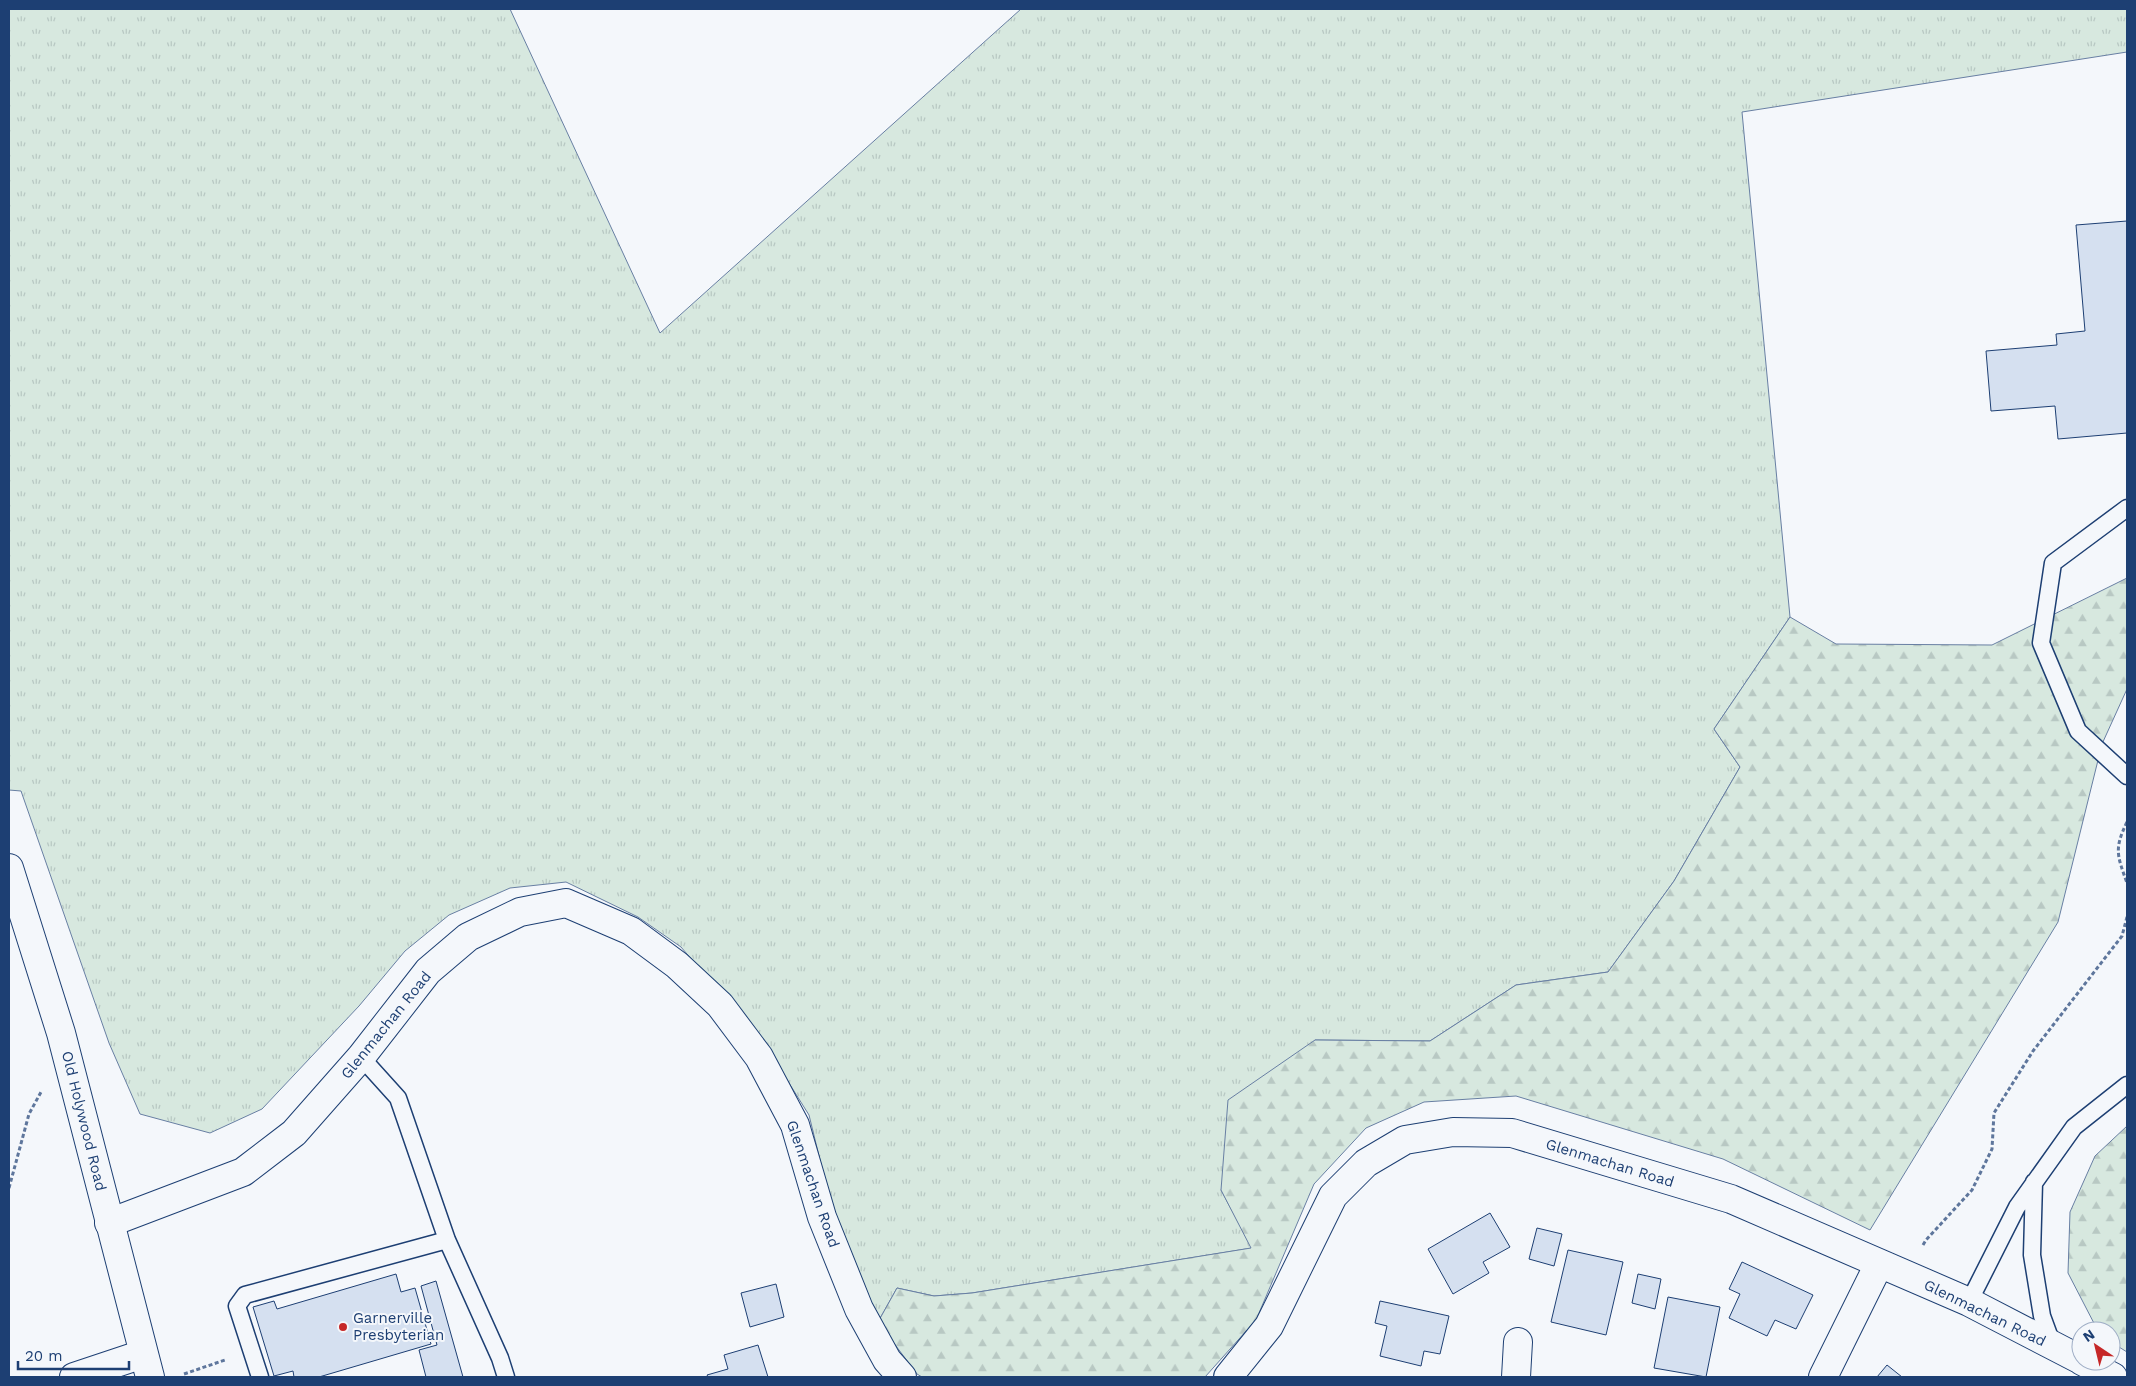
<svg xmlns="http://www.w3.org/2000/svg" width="2136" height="1386" viewBox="0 0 2136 1386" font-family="'Work Sans',sans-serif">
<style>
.grass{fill:url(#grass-tufts);stroke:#687fa3}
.forest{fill:url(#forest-firs);stroke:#687fa3}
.building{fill:#d5e0f0;stroke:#1d3f73}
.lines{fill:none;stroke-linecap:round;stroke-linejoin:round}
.lane-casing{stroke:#1d3f73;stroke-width:19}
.street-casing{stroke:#1d3f73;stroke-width:30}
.secondary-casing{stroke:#1d3f73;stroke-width:30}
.path{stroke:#5e769c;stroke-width:3;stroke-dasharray:4 2.5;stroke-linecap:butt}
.lane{stroke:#f4f7fb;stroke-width:16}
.street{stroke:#f4f7fb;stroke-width:28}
.secondary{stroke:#f4f7fb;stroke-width:28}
.poi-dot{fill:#c62828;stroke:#f4f7fb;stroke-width:2}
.labels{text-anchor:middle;stroke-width:4;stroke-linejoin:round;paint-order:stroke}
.street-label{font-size:15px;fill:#1d3f73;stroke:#f4f7fb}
.poi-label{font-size:15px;fill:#1d3f73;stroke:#f4f7fb;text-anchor:start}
</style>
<defs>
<pattern id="grass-tufts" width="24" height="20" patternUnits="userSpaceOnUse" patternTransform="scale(1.25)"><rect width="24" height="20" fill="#d7e8df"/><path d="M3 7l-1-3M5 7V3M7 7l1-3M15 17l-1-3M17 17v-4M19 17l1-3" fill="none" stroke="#b8c8c3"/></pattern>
<pattern id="forest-firs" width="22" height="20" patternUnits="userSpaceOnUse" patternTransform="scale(1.25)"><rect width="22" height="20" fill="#d7e8df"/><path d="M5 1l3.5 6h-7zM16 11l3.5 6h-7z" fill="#b8c8c3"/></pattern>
</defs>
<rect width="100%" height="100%" fill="#f4f7fb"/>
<path class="grass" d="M9 9H510L660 333 1021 9H2127V52L1742 112 1790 617 1714 729 1740 767 1674 881 1608 972 1516 985 1430 1041 1315 1040 1221 1190 1252 1248 972 1293 934 1296 897 1288 878 1322 832 1209 809 1115 767 1048 681 947 638 917 566 882 510 888 449 915 405 951 359 1006 262 1109 210 1133 140 1114 109 1043 21 791 9 790Z"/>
<path class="forest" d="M2127 578V689L2102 744 2058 922 1870 1230 1723 1159 1516 1096 1424 1102 1366 1128 1314 1184 1256 1320 1205 1377H922L917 1374 878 1322 897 1288 934 1296 972 1293 1251 1248 1221 1190 1228 1100 1315 1040 1430 1041 1516 985 1608 972 1674 881 1740 767 1714 729 1790 617 1836 644 1992 645Z
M2127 1126V1352L2111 1342V1331H2098L2068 1273 2070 1212 2095 1156Z"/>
<path class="building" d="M2127 221V433L2058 439 2055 406 1991 411 1986 351 2057 345 2056 334 2085 331 2076 225Z
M1490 1213 1510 1247 1483 1262 1489 1273 1453 1294 1428 1249Z
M1537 1228 1562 1234 1554 1266 1529 1259Z
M1568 1250 1623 1262 1606 1335 1551 1322Z
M1742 1262 1813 1295 1796 1329 1775 1320 1767 1336 1729 1318 1740 1294 1729 1289Z
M396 1274 401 1292 415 1288 431 1344 319 1377H294L293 1371 274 1376 253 1307 274 1301 277 1309Z
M1638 1274 1661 1279 1655 1309 1632 1303Z
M436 1281 463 1377H426L419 1350 437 1345 421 1286Z
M776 1284 784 1317 750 1327 741 1293Z
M1668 1297 1720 1307 1706 1377 1654 1368Z
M1380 1301 1449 1316 1440 1354 1424 1351 1421 1366 1380 1356 1387 1326 1375 1323Z
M758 1345 768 1377H708L707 1375 728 1369 724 1355Z
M1887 1365 1902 1377H1877Z"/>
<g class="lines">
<g class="lane-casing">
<path id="lane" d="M2127 508 2053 563 2041 643 2078 731 2127 776
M361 1057 398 1098 447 1240 500 1358 506 1377
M2034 1182 2032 1255 2042 1316 2053 1346
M1969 1302 2017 1207 2074 1127 2127 1085
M260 1377 237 1306 245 1295 447 1240"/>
</g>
<g class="street-casing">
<path id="street" d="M109 1223 243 1172 294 1133 361 1057 428 971 468 937 520 912 566 903 631 931 677 965 720 1005 759 1057 795 1125 822 1217 859 1309 887 1360 902 1377
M2082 1361 2113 1377
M1228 1377 1269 1326 1333 1196 1366 1163 1405 1140 1453 1132 1512 1133 1731 1199 1969 1302 2081 1360
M1516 1377 1518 1342
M1823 1377 1879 1264"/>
</g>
<g class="secondary-casing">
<path id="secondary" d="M9 868 61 1033 150 1377
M74 1377 143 1354"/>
</g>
<path class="path" d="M2127 822C2114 849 2117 855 2127 883
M9 1188 29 1114 41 1092
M1923 1245 1926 1240 1972 1190 1992 1149 1994 1113 2033 1051 2122 936 2127 917
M184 1374 225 1360"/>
<use href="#lane" class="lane"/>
<use href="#street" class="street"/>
<use href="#secondary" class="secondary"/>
</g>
<circle class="poi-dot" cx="343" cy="1327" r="5"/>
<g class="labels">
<g class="street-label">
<text transform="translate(386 1025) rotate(-51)" y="5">Glenmachan Road</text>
<text transform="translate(84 1121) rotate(76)" y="5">Old Holywood Road</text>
<text transform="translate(1610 1163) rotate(17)" y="5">Glenmachan Road</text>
<text transform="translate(813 1184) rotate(71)" y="5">Glenmachan Road</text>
<text transform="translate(1985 1313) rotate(26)" y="5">Glenmachan Road</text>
</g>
<g class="poi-label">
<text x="353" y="1323">Garnerville<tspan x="353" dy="17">Presbyterian</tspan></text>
</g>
</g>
<rect width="2136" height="1386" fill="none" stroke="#1d3f73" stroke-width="20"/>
<g transform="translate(2096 1346) rotate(325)"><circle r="24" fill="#f4f7fb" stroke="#9eadc5"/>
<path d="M0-4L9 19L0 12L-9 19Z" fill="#c62828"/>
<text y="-8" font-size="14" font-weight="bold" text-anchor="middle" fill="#1d3f73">N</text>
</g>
<path d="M18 1361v8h111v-8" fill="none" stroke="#1d3f73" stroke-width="2.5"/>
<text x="25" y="1361" font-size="15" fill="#1d3f73" stroke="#f4f7fb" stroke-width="4" paint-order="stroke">20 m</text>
</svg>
